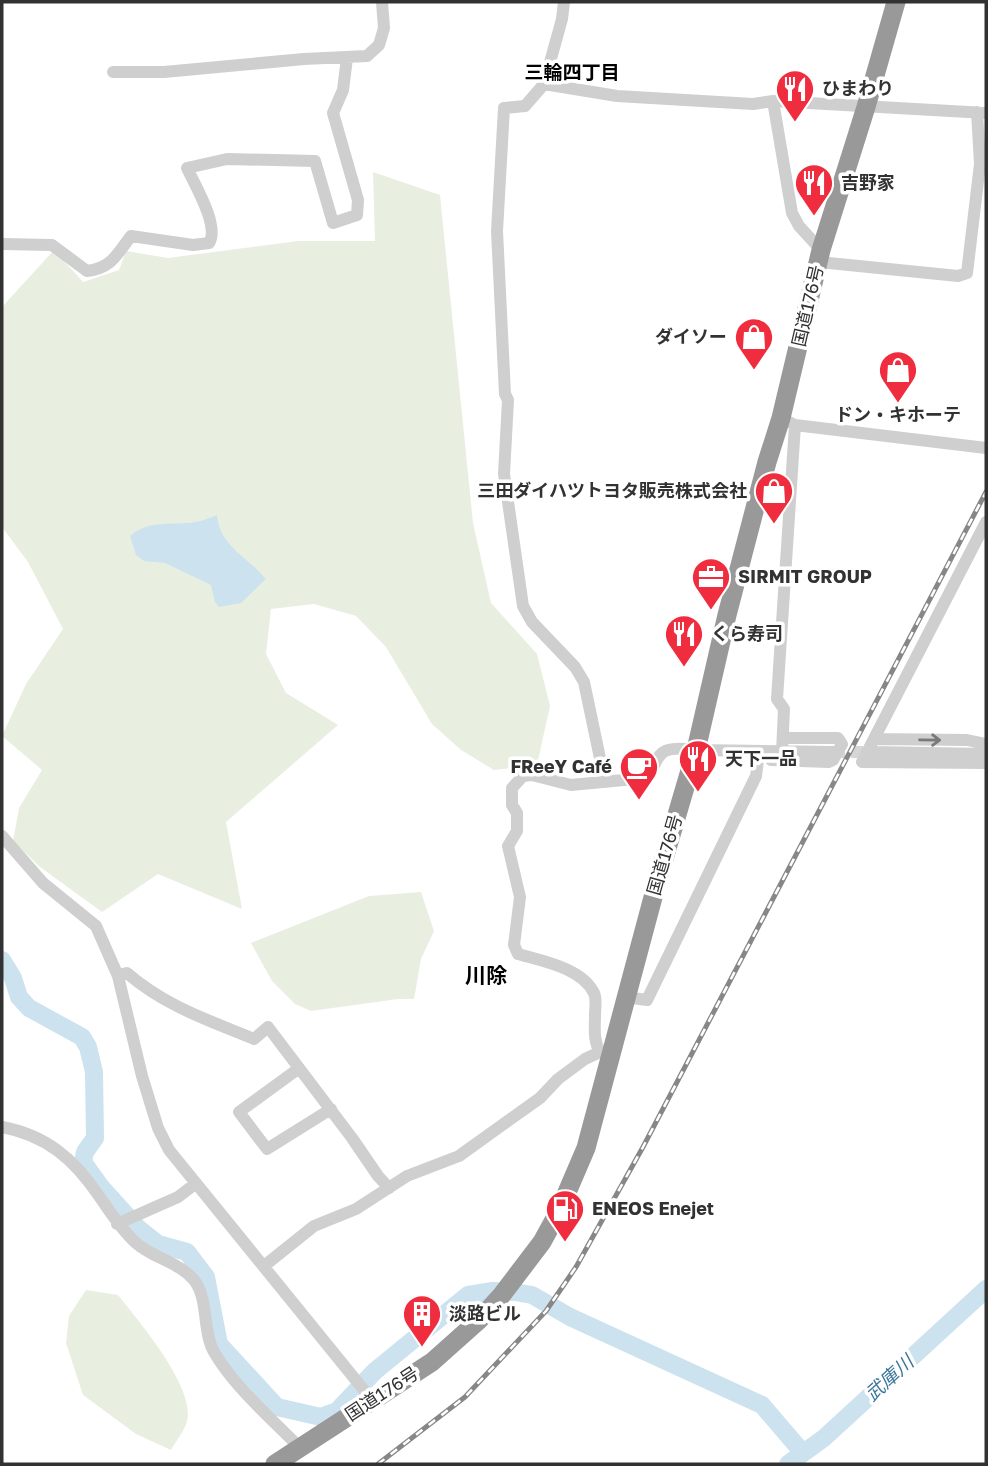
<svg xmlns="http://www.w3.org/2000/svg" width="988" height="1466" viewBox="0 0 988 1466" font-family="'Golos Text','Noto Sans JP',sans-serif">
<style>
.green{fill:#e8efe0}
.water{fill:#cce2ef}
.lines{fill:none;stroke-linecap:round;stroke-linejoin:round}
.river{stroke:#cce2ef;stroke-width:18}
.minor-tunnel{stroke:#d6d6d6;stroke-width:12;stroke-dasharray:12 6;stroke-linecap:butt}
.minor{stroke:#cfcfcf;stroke-width:12}
.highway{stroke:#999;stroke-width:19}
.rail-casing{stroke:#878787;stroke-width:5}
.rail{stroke:#fff;stroke-width:2.5;stroke-dasharray:8;stroke-linecap:butt}
.oneway{stroke:#797979}
.labels{text-anchor:middle;stroke-width:7;stroke-linejoin:round;paint-order:stroke}
.poi-label{font-size:18px;font-weight:bold;fill:#323232;stroke:#fff;text-anchor:start}
.street-label{font-size:18px;fill:#323232;stroke:#fff}
.neighbourhood-label{font-size:19px;font-weight:bold;fill:#000;stroke:#fff}
.water-label{font-size:19px;font-style:italic;fill:#3a769a;stroke:#fff}
.quarter-label{font-size:21px;font-weight:bold;fill:#000;stroke:#fff}
</style>
<rect width="100%" height="100%" fill="#fff"/>
<path class="green" d="M373 172 440 195 473 523 491 603 537 654 550 706 537 765 494 770 461 750 432 724 386 647 356 616 314 604 271 609 266 654 286 693 338 725 226 822 242 909 158 874 102 912 40 867 13 841 19 808 42 770 2 736 26 684 63 629 28 562 2 527V307L54 250 83 282 119 270 126 251 168 258 298 241H375Z
M421 892 434 931 421 959 414 999H398L311 1011 295 1004 272 981 251 943 369 896Z
M86 1290 118 1295C138 1320 196 1388 187 1421 185 1430 176 1441 171 1450L136 1434 83 1395 66 1343 69 1316Z"/>
<path class="water" d="M217 515C219 546 248 557 266 579L241 603 219 607 215 602 211 585 165 563 144 561 136 555 130 536C149 519 171 526 195 522 202 521 210 518 217 515Z"/>
<g class="lines">
<path class="river" d="M2 960 13 978 19 997 29 1008 82 1037 88 1047 94 1072 95 1138 85 1152 83 1162 101 1187 138 1228 158 1244 187 1252 206 1277 219 1344 277 1407 321 1417 337 1411 375 1371 468 1295 493 1291 515 1292 532 1295 570 1317 762 1405 803 1453
M788 1464 824 1438 986 1289"/>
<path class="minor-tunnel" d="M833 752H872"/>
<path class="minor" d="M564 2 562 19 544 84 525 106 504 108 497 231 505 394 508 400 504 474 523 606 532 622 575 667 584 682 605 782
M113 72H164L304 59 367 56 379 45 384 28 382 2
M544 84 617 96 753 104 773 101 986 113
M773 101 792 213 799 226 821 250
M2 244 52 245 87 271C112 268 117 254 131 236L193 245 209 243C220 227 195 185 187 168L227 159 315 161 333 223 357 215 358 200 333 113 343 90 347 58
M819 262 958 276 967 273 980 164 977 112
M787 421 795 425 986 448
M986 522 862 762 986 763
M874 739 967 740 986 744
M782 752 784 709 777 699 795 425
M872 752 986 754
M771 760 829 762 833 760 842 744 838 738H783
M2 836 43 883 96 926 118 976 142 1076 158 1128 169 1150 372 1400
M118 976 127 973C165 1006 208 1020 254 1039L268 1027 352 1138 378 1176 389 1188
M625 997 647 1000 756 776 759 752
M600 1052C593 1040 595 1028 595 1015 595 1008 597 999 594 993 582 968 542 961 518 954L514 945 520 897 508 846 517 831V813L512 805V788L523 776 532 775 571 785 634 779C670 770 641 742 696 750L833 752
M298 1069 239 1112 267 1149 331 1109
M2 1127C46 1135 74 1159 99 1196 111 1213 120 1228 135 1242 152 1258 179 1262 194 1280 209 1299 202 1331 214 1352 235 1388 271 1418 300 1448
M117 1224 178 1197 195 1184
M264 1266 314 1226 356 1209 407 1176 459 1156 540 1098 558 1079 585 1059 600 1052H608"/>
<path class="highway" d="M275 1464 432 1362 478 1321 501 1296 542 1242 559 1211 586 1148 656 886 696 750 727 615 767 462 781 418 821 250 866 107 896 2"/>
<g class="rail-casing">
<path id="rail" d="M378 1464 465 1397 546 1311 576 1267 643 1147 986 492"/>
</g>
<use href="#rail" class="rail"/>
</g>
<defs><path id="oneway-shaft" d="M-6 0H5M1.5-3L5.5 0L1.5 3" fill="none" stroke-width="1.6" stroke-linecap="round" stroke-linejoin="round" transform="scale(1.75)"/></defs>
<use class="oneway" href="#oneway-shaft" transform="translate(930 740) rotate(1)"/>
<defs>
<g id="restaurant-pin" transform="scale(2.0125)"><path d="M0 17L-7.5 6A9.5 9.5 0 1 1 7.5 6Z" fill="#ef2d3f" stroke="#fff"/><path d="M-5-6h1v4h1v-4h1v4h1v-4h1v5L-1.5 .5V6h-2V.5L-5-1ZM5-6V6H3V1.5H1.5Q1.5-4 5-6Z" fill="#fff"/></g>
<g id="shop-pin" transform="scale(2.0125)"><path d="M0 17L-7.5 6A9.5 9.5 0 1 1 7.5 6Z" fill="#ef2d3f" stroke="#fff"/><path d="M-5-2.5h2.3a2.7 3.5 0 0 1 5.4 0H5L5.5 6h-11ZM-1.5-2.5h3a1.5 2.3 0 0 0-3 0Z" fill="#fff"/></g>
<g id="office-pin" transform="scale(2.0125)"><path d="M0 17L-7.5 6A9.5 9.5 0 1 1 7.5 6Z" fill="#ef2d3f" stroke="#fff"/><path d="M-6-3h4V-5.5h4V-3h4V5H-6ZM-1-4.5V-3h2v-1.5ZM-6 0V1H6V0Z" fill="#fff"/></g>
<g id="cafe-pin" transform="scale(2.0125)"><path d="M0 17L-7.5 6A9.5 9.5 0 1 1 7.5 6Z" fill="#ef2d3f" stroke="#fff"/><path d="M-5.5-4.5H6V0H3Q3 3.5 0 3.5H-2.5Q-5.5 3.5-5.5 0ZM3-3.2v2h1.7v-2ZM-6 4.5H4V6H-6Z" fill="#fff"/></g>
<g id="fuel-pin" transform="scale(2.0125)"><path d="M0 17L-7.5 6A9.5 9.5 0 1 1 7.5 6Z" fill="#ef2d3f" stroke="#fff"/><path d="M-5.5-6h7V0h2V4h1.3V-2.5L3-4.5l.8-.8L6-3V5H2.5V1h-1V6h-7ZM-4.2-4.7v3.2H.2V-4.7Z" fill="#fff"/></g>
<g id="building-pin" transform="scale(2.0125)"><path d="M0 17L-7.5 6A9.5 9.5 0 1 1 7.5 6Z" fill="#ef2d3f" stroke="#fff"/><path d="M-4-6H4V6H1V3H-1V6H-4ZM-2.5-4.3h1.7v1.8h-1.7ZM.8-4.3h1.7v1.8H.8ZM-2.5-1h1.7V.8h-1.7ZM.8-1h1.7V.8H.8Z" fill="#fff"/></g>
</defs>
<g fill-rule="evenodd">
<use href="#restaurant-pin" x="795" y="89"/>
<use href="#restaurant-pin" x="814" y="183"/>
<use href="#shop-pin" x="754" y="337"/>
<use href="#shop-pin" x="898" y="370"/>
<use href="#shop-pin" x="774" y="491"/>
<use href="#office-pin" x="711" y="577"/>
<use href="#restaurant-pin" x="684" y="634"/>
<use href="#restaurant-pin" x="698" y="759"/>
<use href="#cafe-pin" x="639" y="767"/>
<use href="#fuel-pin" x="565" y="1209"/>
<use href="#building-pin" x="422" y="1314"/>
</g>
<g class="labels">
<g class="poi-label">
<text x="822" y="95">ひまわり</text>
<text x="841" y="189">吉野家</text>
<text x="727" y="343" text-anchor="end">ダイソー</text>
<text x="898" y="421" text-anchor="middle">ドン・キホーテ</text>
<text x="747" y="497" text-anchor="end">三田ダイハツトヨタ販売株式会社</text>
<text x="738" y="583">SIRMIT GROUP</text>
<text x="711" y="640">くら寿司</text>
<text x="725" y="765">天下一品</text>
<text x="612" y="773" text-anchor="end">FReeY Café</text>
<text x="592" y="1215">ENEOS Enejet</text>
<text x="449" y="1320">淡路ビル</text>
</g>
<g class="street-label">
<text transform="translate(808 306) rotate(-77)" y="6">国道176号</text>
<text transform="translate(665 855) rotate(-74)" y="6">国道176号</text>
<text transform="translate(382 1394) rotate(-33)" y="6">国道176号</text>
</g>
<g class="neighbourhood-label">
<text x="572" y="79">三輪四丁目</text>
</g>
<g class="water-label">
<text transform="translate(889 1378) rotate(-42)" y="7">武庫川</text>
</g>
<g class="quarter-label">
<text x="486" y="983">川除</text>
</g>
</g>
<rect width="988" height="1466" fill="none" stroke="#323232" stroke-width="7"/>
</svg>
